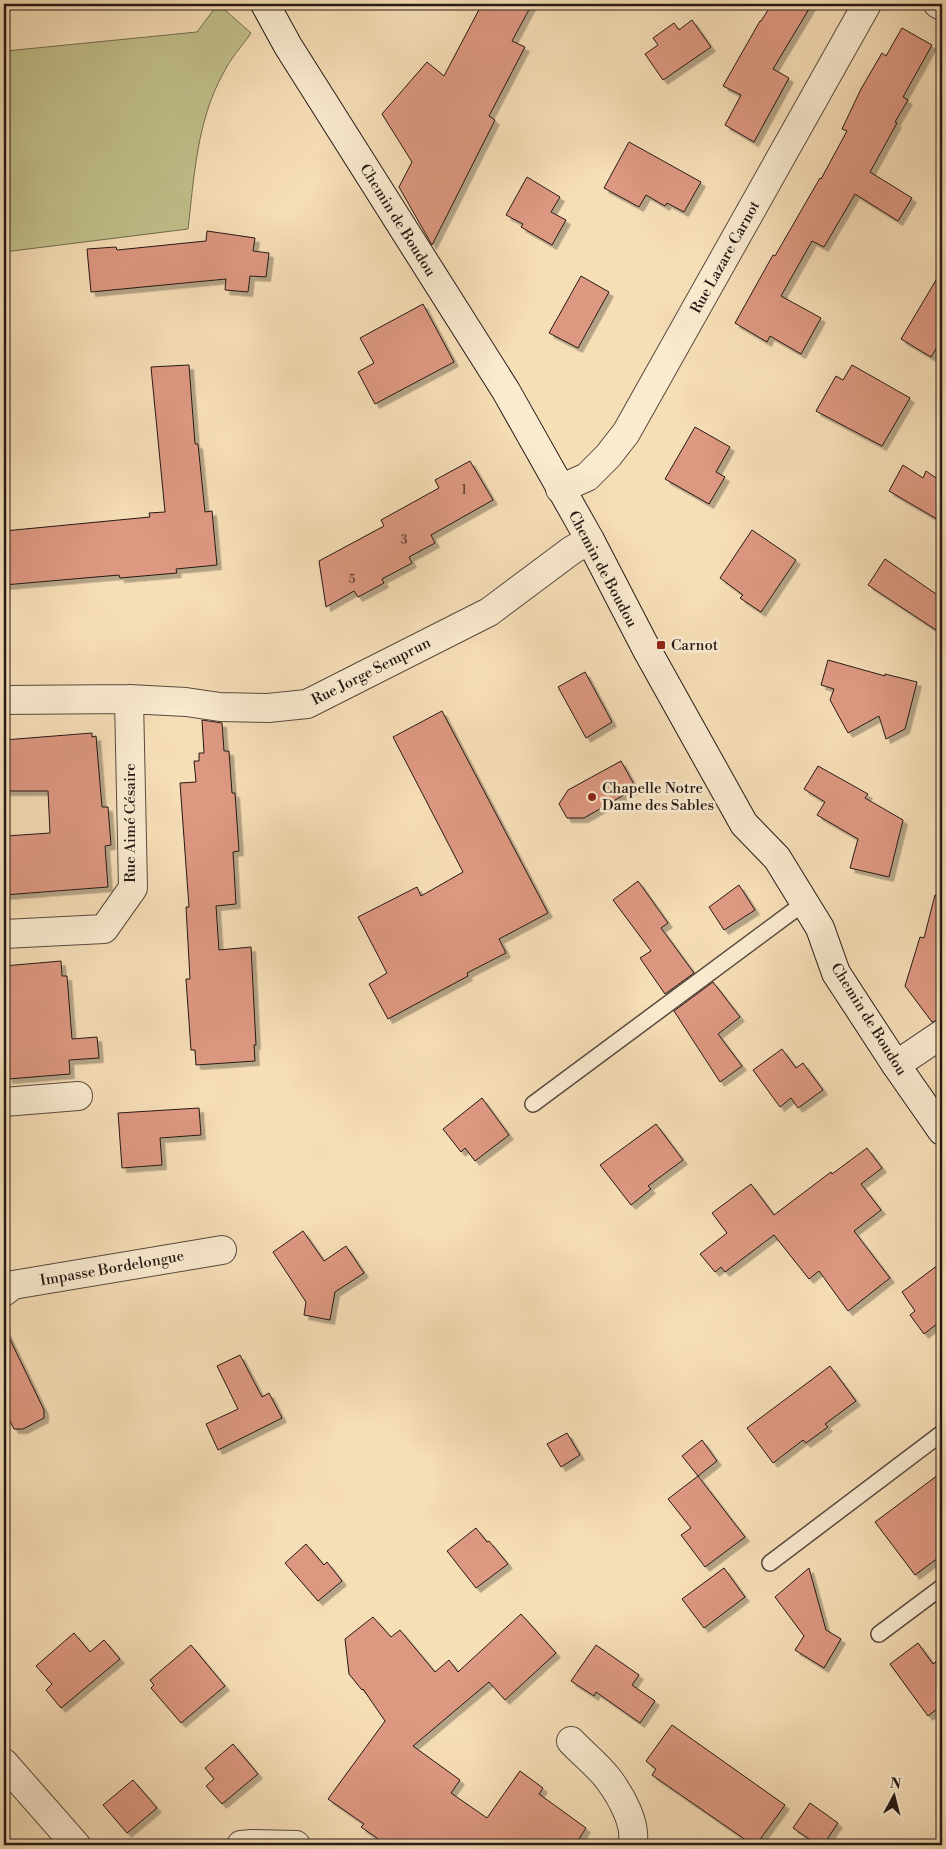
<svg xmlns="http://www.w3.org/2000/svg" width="946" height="1849" viewBox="0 0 946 1849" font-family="'Libre Bodoni',serif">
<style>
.green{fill:#c1c08b;stroke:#736c50}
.building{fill:#dd9881;stroke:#251914;filter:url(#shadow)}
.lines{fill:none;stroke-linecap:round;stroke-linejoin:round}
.lane-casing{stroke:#594a3d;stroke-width:18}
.street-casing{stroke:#594a3d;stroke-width:30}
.secondary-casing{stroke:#251914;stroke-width:30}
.lane{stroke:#f9ead0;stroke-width:15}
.street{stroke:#f9ead0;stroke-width:28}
.secondary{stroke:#f9ead0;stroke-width:28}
.poi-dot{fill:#8f2418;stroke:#f9ead0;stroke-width:2}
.labels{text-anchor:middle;stroke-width:5;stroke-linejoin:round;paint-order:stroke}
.number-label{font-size:12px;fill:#53392f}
.street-label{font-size:15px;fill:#251914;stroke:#f9ead0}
.poi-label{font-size:15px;fill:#251914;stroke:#f9ead0;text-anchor:start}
</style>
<defs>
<filter id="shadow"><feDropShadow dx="4.5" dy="4.5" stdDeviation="0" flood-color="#0004"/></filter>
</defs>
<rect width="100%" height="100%" fill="#f6deb7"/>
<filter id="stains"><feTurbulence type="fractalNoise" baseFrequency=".004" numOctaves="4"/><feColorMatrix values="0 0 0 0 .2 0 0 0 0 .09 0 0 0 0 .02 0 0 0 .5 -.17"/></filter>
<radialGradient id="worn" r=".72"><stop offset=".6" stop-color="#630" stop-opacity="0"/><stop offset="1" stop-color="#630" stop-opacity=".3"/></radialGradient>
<path class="green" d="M218 4 251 33C242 46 230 59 223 74 197 120 194 178 188 229L4 252V43L6 51 197 32Z"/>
<path class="building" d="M482 4H532L512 41 525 47 489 116 495 120 432 245 399 187 412 162 382 114 427 62 444 76Z
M772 4H812L773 69 789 78 754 142 725 125 741 95 723 86 760 21H761Z
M692 20 711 47 663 80 645 54 658 45 653 38 674 23 679 30Z
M902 28 932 45 903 97 908 100 895 122 897 123 870 172 912 198 898 221 855 194 824 247 812 241 781 296 821 318 801 354 770 336 767 342 735 323 773 255 775 256 820 178 821 179 847 131 842 129 861 89 882 53 886 56Z
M629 142 701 182 684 212 667 203 665 206 646 195 639 207 604 188Z
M527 177 560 197 551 212 566 220 552 245 521 227 523 224 506 215Z
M207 231 255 238 253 251 269 253 266 277 250 276 248 292 225 290 226 279 91 292 87 249 116 247 117 250 206 241Z
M942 270V339L931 357 901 339Z
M581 276 609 292 578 348 549 333Z
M423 304 454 362 375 404 358 372 374 363 360 338Z
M189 365 195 444H198L205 512 212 511 217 565 176 569 177 573 120 578 119 575 4 585V531L150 517 149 513 165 512 151 367Z
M852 365 910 398 882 446 816 411 836 376 843 380Z
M695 427 730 447 716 472 725 477 709 504 665 479Z
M470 461 493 500 431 535 435 543 409 557 412 563 382 579 384 583 358 597 354 591 326 607 319 561 384 526 381 520 439 488 435 480Z
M903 465 923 478 926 471 942 482V522L889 491Z
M752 530 796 560 761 612 740 598 743 595 720 578Z
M885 559 942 598V634L868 585Z
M828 660 885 676V674L917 682 905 729 886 739 879 716 848 733 830 700 834 689 821 685Z
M585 672 612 722 586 738 558 687Z
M442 711 548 913 499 939 506 953 467 973 468 976 388 1019 369 984 387 973 358 917 417 887 421 896 463 872 393 737Z
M202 720 222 723 224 751H229L232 793H235L239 851 233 852 236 904 216 906 219 950 251 947 256 1045H254L255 1061 196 1065 195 1050H191L186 979H190L186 907H189L180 783 196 782 194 761H199V753H204Z
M92 733V737L96 736 102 807H108L111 845 105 846 108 887 4 895V841H6V836L50 833 48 791H4V740Z
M621 761 636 788 584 818H567L559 804 568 790Z
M818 766 868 794 865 798 903 820 889 877 850 868 858 839 817 815 825 802 804 789Z
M638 881 668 923 661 928 694 973 665 994 640 958 651 951 613 900Z
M739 885 755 910 724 930 709 907Z
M935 895 942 896V1019L932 1022 905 986 920 937 924 938Z
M61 961 62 976H67L72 1039 97 1037 99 1058 69 1060 70 1074 8 1079 4 1022V966Z
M713 982 740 1017 718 1034 742 1066 720 1082 674 1011Z
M782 1049 796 1068 803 1063 823 1090 798 1108 791 1098 780 1107 753 1070Z
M482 1098 509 1135 475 1161 465 1148 461 1152 443 1129Z
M199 1108 201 1135 160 1138 162 1165 122 1168 118 1113Z
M656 1124 683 1160 648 1186 651 1189 631 1205 600 1165Z
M867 1148 882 1168 861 1184 881 1210 854 1231 890 1278 848 1311 819 1271 809 1279 774 1235 725 1272 721 1267 715 1272 700 1254 727 1233 712 1213 751 1184 774 1215 831 1172 832 1174Z
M303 1231 324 1261 346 1246 364 1273 335 1292 330 1320 304 1315 306 1302 273 1252Z
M942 1262V1320L924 1334 910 1315 915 1311 902 1292Z
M4 1327 44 1410V1418L23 1429H14L4 1409Z
M240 1355 262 1397 269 1393 282 1418 218 1450 206 1424 238 1409 217 1366Z
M830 1366 856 1401 825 1424 828 1427 806 1443 803 1440 773 1463 747 1428Z
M567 1433 580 1455 561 1467 547 1444Z
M702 1440 717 1461 698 1476 745 1537 705 1567 681 1535 691 1528 668 1499 698 1476 682 1456Z
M942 1472V1555L915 1575 875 1522Z
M476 1528 487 1542 489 1541 508 1564 476 1588 447 1551Z
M306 1544 324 1565 327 1562 342 1581 318 1601 285 1563Z
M724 1568 745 1597 704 1628 682 1599Z
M809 1568 826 1630 841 1639 824 1668 795 1650 804 1636 775 1597Z
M521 1614 556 1653 505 1700 489 1682 413 1746 460 1780 451 1793 487 1818 520 1771 543 1788 539 1794 586 1828 575 1845H387L361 1827 364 1824 328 1799 385 1721 363 1689 362 1690 349 1674 345 1639 373 1617 391 1637 400 1630 435 1672 449 1660 458 1672Z
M74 1633 90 1652 104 1640 120 1659 61 1708 46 1690 52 1684 36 1666Z
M918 1643 933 1664 942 1657V1705L928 1716 890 1664Z
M191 1645 225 1686 181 1723 151 1688 154 1685 150 1680Z
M596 1645 639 1675 632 1685 655 1701 640 1723 596 1692 594 1696 571 1681Z
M672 1725 785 1805 756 1845H753L652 1775 656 1769 646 1761Z
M233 1744 258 1774 222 1804 206 1786 214 1779 205 1768Z
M133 1780 157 1808 127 1833 103 1805Z
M810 1803 838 1823 823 1845H818L793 1828Z"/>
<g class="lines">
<g class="lane-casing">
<path id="lane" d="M533 1104 804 903
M770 1563 942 1433
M879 1634 942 1587"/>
</g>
<g class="street-casing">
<path id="street" d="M938 4 942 6
M560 489 587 477 608 456 626 433 867 4
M4 700 129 699 186 702 220 707 268 708 307 704 489 612 572 550 590 540
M4 934 104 929 133 888 129 699
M896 1065 942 1034
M4 1102 78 1096
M4 1292 13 1285 222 1250
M571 1741C583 1754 599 1766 609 1780 621 1796 638 1826 632 1845
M4 1763 76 1845
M241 1845 252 1844 296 1845"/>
</g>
<g class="secondary-casing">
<path id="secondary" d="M265 4 288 46 506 391 590 540 648 652 744 824 777 858 820 928 836 973 896 1065 942 1131"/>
</g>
<use href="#lane" class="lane"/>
<use href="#street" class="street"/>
<use href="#secondary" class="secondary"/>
</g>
<g class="poi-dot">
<rect x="656" y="640" width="10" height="10" rx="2.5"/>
<circle cx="592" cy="797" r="5"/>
</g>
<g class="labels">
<g class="number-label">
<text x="464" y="494">1</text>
<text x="404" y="544">3</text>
<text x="352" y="583">5</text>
</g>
<g class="street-label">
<text transform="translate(398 220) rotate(58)" y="5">Chemin de Boudou</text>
<text transform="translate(725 257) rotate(-61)" y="5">Rue Lazare Carnot</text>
<text transform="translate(603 569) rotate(62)" y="5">Chemin de Boudou</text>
<text transform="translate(371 671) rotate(-27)" y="5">Rue Jorge Semprun</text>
<text transform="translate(130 823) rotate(-90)" y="5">Rue Aimé Césaire</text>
<text transform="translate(869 1019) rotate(58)" y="5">Chemin de Boudou</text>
<text transform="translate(112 1268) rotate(-10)" y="5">Impasse Bordelongue</text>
</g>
<g class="poi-label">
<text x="671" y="650">Carnot</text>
<text x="602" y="793">Chapelle Notre<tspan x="602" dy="17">Dame des Sables</tspan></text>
</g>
</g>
<rect width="946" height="1849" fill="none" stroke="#f6deb7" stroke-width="20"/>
<rect x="5" y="5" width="936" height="1839" fill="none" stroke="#251914" stroke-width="2.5"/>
<rect x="10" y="10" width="926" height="1829" fill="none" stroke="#251914"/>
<g transform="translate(894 1796) rotate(7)" stroke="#f9ead0" stroke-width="4" paint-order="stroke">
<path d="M0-4L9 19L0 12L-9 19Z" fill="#251914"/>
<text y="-8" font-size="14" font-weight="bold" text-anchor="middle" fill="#251914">N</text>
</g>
<rect width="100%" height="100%" filter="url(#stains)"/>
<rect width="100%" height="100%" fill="url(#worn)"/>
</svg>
